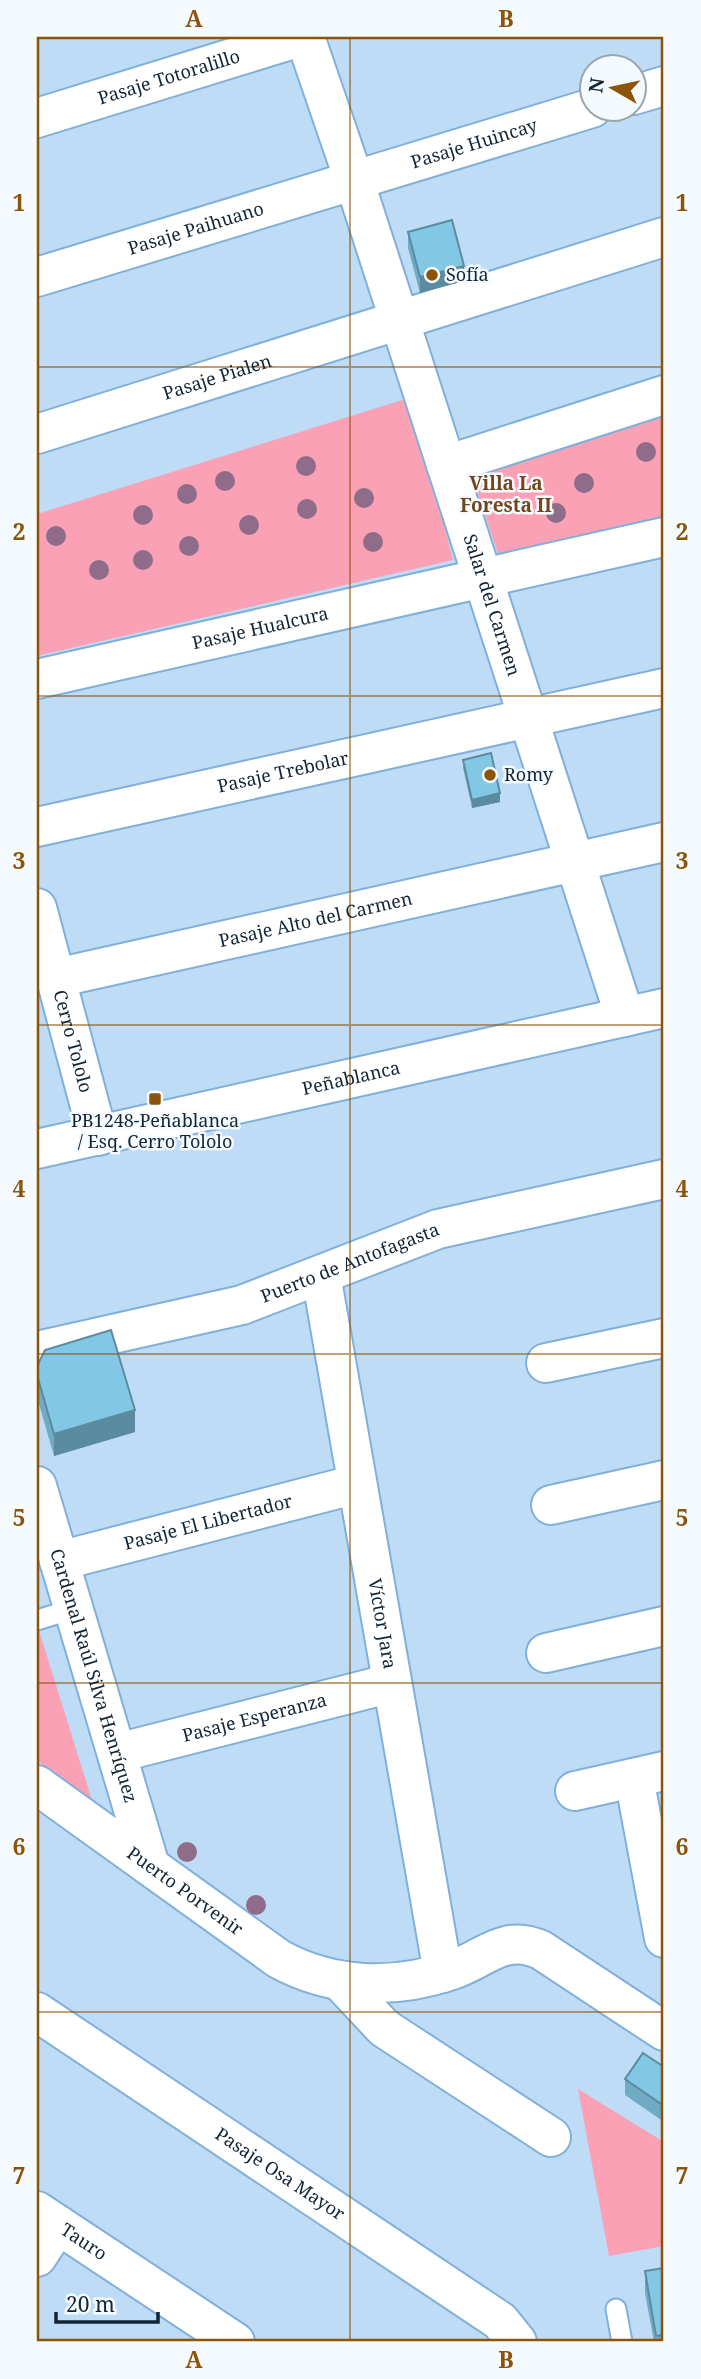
<svg xmlns="http://www.w3.org/2000/svg" width="701" height="2379" viewBox="0 0 701 2379" font-family="'Noto Serif',serif">
<style>
.green{fill:#fba1b5}
.lines{fill:none;stroke-linecap:round;stroke-linejoin:round}
.lane-casing{stroke:#80b0da;stroke-width:23}
.street-casing{stroke:#80b0da;stroke-width:42}
.lane{stroke:#fff;stroke-width:19}
.street{stroke:#fff;stroke-width:38}
.tree{fill:#8f6d8a}
.wall{fill:#70abc3}
.shaded-wall{fill:#5b8b9f}
.building{fill:#82c7e3;stroke:#5b8b9f;stroke-width:2}
.grid{fill:none;stroke:#8c5409;stroke-width:2;stroke-opacity:0.55}
.poi-dot{fill:#8c5409;stroke:#f5faff;stroke-width:2.5}
.labels{text-anchor:middle;stroke-width:5;stroke-linejoin:round;paint-order:stroke}
.street-label{font-size:18px;fill:#122535;stroke:#f5faff}
.poi-label{font-size:18px;fill:#122535;stroke:#f5faff;text-anchor:start}
.neighbourhood-label{font-size:19px;font-weight:bold;fill:#6f471b;stroke:#f5faff}
.neatline{fill:none;stroke:#8c5409;stroke-width:2.5}
.grid-label{font-size:23px;text-anchor:middle;font-weight:bold;fill:#8c5409}
</style>
<rect width="100%" height="100%" fill="#bfdcf7"/>
<path class="green" d="M412 397 453 560 37 656V514Z
M664 417V523L500 560 472 475Z
M37 1624 92 1800 37 1761Z
M578 2089 664 2142V2246L609 2256Z"/>
<g class="lines">
<g class="lane-casing">
<path id="lane" d="M37 1620 73 1609
M616 2309 622 2342"/>
</g>
<g class="street-casing">
<g id="street">
<path id="s1" d="M305 37 354 180 625 1017"/>
<path d="M634 95 664 86"/>
<path id="s2" d="M37 118 300 37"/>
<path id="s3" d="M37 277 592 108"/>
<path id="s4" d="M37 434 664 237"/>
<path d="M446 465 664 395"/>
<path id="s5" d="M37 679 664 537"/>
<path id="s6" d="M37 827 664 688"/>
<path id="s7" d="M37 908 98 1136"/>
<path id="s8" d="M56 978 664 842"/>
<path id="s9" d="M37 1149 664 1008"/>
<path id="s10" d="M321 1275 443 1973"/>
<path id="s11" d="M37 1351 242 1305 438 1229 664 1179"/>
<path d="M546 1363 664 1338"/>
<path id="s12" d="M37 1486 150 1866"/>
<path d="M551 1505 664 1480"/>
<path id="s13" d="M59 1561 357 1484"/>
<path d="M546 1653 664 1626"/>
<path id="s14" d="M117 1753 392 1683"/>
<path d="M634 1778 664 1938"/>
<path id="s15" d="M37 1785 279 1959C332 1988 394 1990 452 1970 485 1959 504 1933 541 1950L664 2031"/>
<path d="M575 1791 664 1771"/>
<path d="M341 1982 384 2028 551 2137"/>
<path id="s16" d="M37 2012 500 2321 517 2342"/>
<path id="s17" d="M37 2211 235 2342"/>
<path d="M37 2257 58 2225"/>
</g>
</g>
<use href="#lane" class="lane"/>
<use href="#street" class="street"/>
</g>
<g class="tree">
<circle cx="646" cy="452" r="10"/>
<circle cx="306" cy="466" r="10"/>
<circle cx="225" cy="481" r="10"/>
<circle cx="584" cy="483" r="10"/>
<circle cx="187" cy="494" r="10"/>
<circle cx="364" cy="498" r="10"/>
<circle cx="307" cy="509" r="10"/>
<circle cx="556" cy="513" r="10"/>
<circle cx="143" cy="515" r="10"/>
<circle cx="249" cy="525" r="10"/>
<circle cx="56" cy="536" r="10"/>
<circle cx="373" cy="542" r="10"/>
<circle cx="189" cy="546" r="10"/>
<circle cx="143" cy="560" r="10"/>
<circle cx="99" cy="570" r="10"/>
<circle cx="187" cy="1852" r="10"/>
<circle cx="256" cy="1905" r="10"/>
</g>
<path class="wall" d="M408 232 464 281 420 293 408 248Z
M463 760 500 802 472 808 463 768Z
M37 1366 135 1432 54 1456 37 1397Z
M664 2067V2122L625 2095V2079Z
M664 2268V2342H654L645 2293V2271Z"/>
<path class="shaded-wall" d="M464 266V281L420 293V277Z
M500 793V802L472 808V800Z
M135 1410V1432L54 1456V1434Z"/>
<path class="building" d="M452 220 464 266 420 277 408 232Z
M491 753 500 793 472 800 463 760Z
M111 1330 135 1410 54 1434 37 1375V1366L45 1350Z
M643 2053 664 2067V2106L625 2079Z
M664 2268V2335L656 2336 645 2271Z"/>
<path class="grid" d="M350 37V2342M37 367H664M37 696H664M37 1025H664M37 1354H664M37 1683H664M37 2012H664"/>
<g class="poi-dot">
<circle cx="432" cy="275" r="7"/>
<circle cx="490" cy="775" r="7"/>
<rect x="148" y="1092" width="14" height="14" rx="3.5"/>
</g>
<g class="labels">
<g class="street-label">
<text dy="6" stroke="none"><textPath href="#s2" startOffset="138">Pasaje Totoralillo</textPath></text>
<text dy="6" stroke="none"><textPath href="#s3" startOffset="457">Pasaje Huincay</textPath></text>
<text dy="6" stroke="none"><textPath href="#s3" startOffset="166">Pasaje Paihuano</textPath></text>
<text dy="6" stroke="none"><textPath href="#s4" startOffset="189">Pasaje Pialen</textPath></text>
<text dy="6" stroke="none"><textPath href="#s1" startOffset="598">Salar del Carmen</textPath></text>
<text dy="6" stroke="none"><textPath href="#s5" startOffset="229">Pasaje Hualcura</textPath></text>
<text dy="6" stroke="none"><textPath href="#s6" startOffset="252">Pasaje Trebolar</textPath></text>
<text dy="6" stroke="none"><textPath href="#s8" startOffset="266">Pasaje Alto del Carmen</textPath></text>
<text dy="6" stroke="none"><textPath href="#s7" startOffset="138">Cerro Tololo</textPath></text>
<text dy="6" stroke="none"><textPath href="#s9" startOffset="322">Peñablanca</textPath></text>
<text dy="6" stroke="none"><textPath href="#s11" startOffset="326">Puerto de Antofagasta</textPath></text>
<text dy="6" stroke="none"><textPath href="#s13" startOffset="154">Pasaje El Libertador</textPath></text>
<text dy="6" stroke="none"><textPath href="#s10" startOffset="354">Víctor Jara</textPath></text>
<text dy="6" stroke="none"><textPath href="#s12" startOffset="198">Cardenal Raúl Silva Henríquez</textPath></text>
<text dy="6" stroke="none"><textPath href="#s14" startOffset="142">Pasaje Esperanza</textPath></text>
<text dy="6" stroke="none"><textPath href="#s15" startOffset="182">Puerto Porvenir</textPath></text>
<text dy="6" stroke="none"><textPath href="#s16" startOffset="292">Pasaje Osa Mayor</textPath></text>
<text dy="6" stroke="none"><textPath href="#s17" startOffset="56">Tauro</textPath></text>
</g>
<g class="poi-label">
<text x="446" y="281">Sofía</text>
<text x="504" y="781">Romy</text>
<text x="155" y="1127" text-anchor="middle">PB1248-Peñablanca<tspan x="155" dy="21">/ Esq. Cerro Tololo</tspan></text>
</g>
<g class="neighbourhood-label">
<text x="506" y="490">Villa La<tspan x="506" dy="22">Foresta II</tspan></text>
</g>
</g>
<rect width="701" height="2379" fill="none" stroke="#f5faff" stroke-width="77"/>
<g transform="translate(613 88) rotate(279)"><circle r="33" fill="#f5faff" stroke="#9aa5ae" stroke-width="2"/>
<path d="M0-5L12 26L0 18L-12 26Z" fill="#8c5409"/>
<text y="-10" font-size="19" font-weight="bold" text-anchor="middle" fill="#122535">N</text>
</g>
<path d="M56 2312v10h102v-10" fill="none" stroke="#122535" stroke-width="3.5"/>
<text x="66" y="2312" font-size="21" fill="#122535" stroke="#f5faff" stroke-width="5" paint-order="stroke">20 m</text>
<rect x="38" y="38" width="624" height="2302" class="neatline"/>
<g class="grid-label">
<text x="194" y="27">A</text>
<text x="506" y="27">B</text>
<text x="19" y="211">1</text>
<text x="682" y="211">1</text>
<text x="19" y="540">2</text>
<text x="682" y="540">2</text>
<text x="19" y="869">3</text>
<text x="682" y="869">3</text>
<text x="19" y="1197">4</text>
<text x="682" y="1197">4</text>
<text x="19" y="1526">5</text>
<text x="682" y="1526">5</text>
<text x="19" y="1855">6</text>
<text x="682" y="1855">6</text>
<text x="19" y="2184">7</text>
<text x="682" y="2184">7</text>
<text x="194" y="2368">A</text>
<text x="506" y="2368">B</text>
</g>
</svg>
